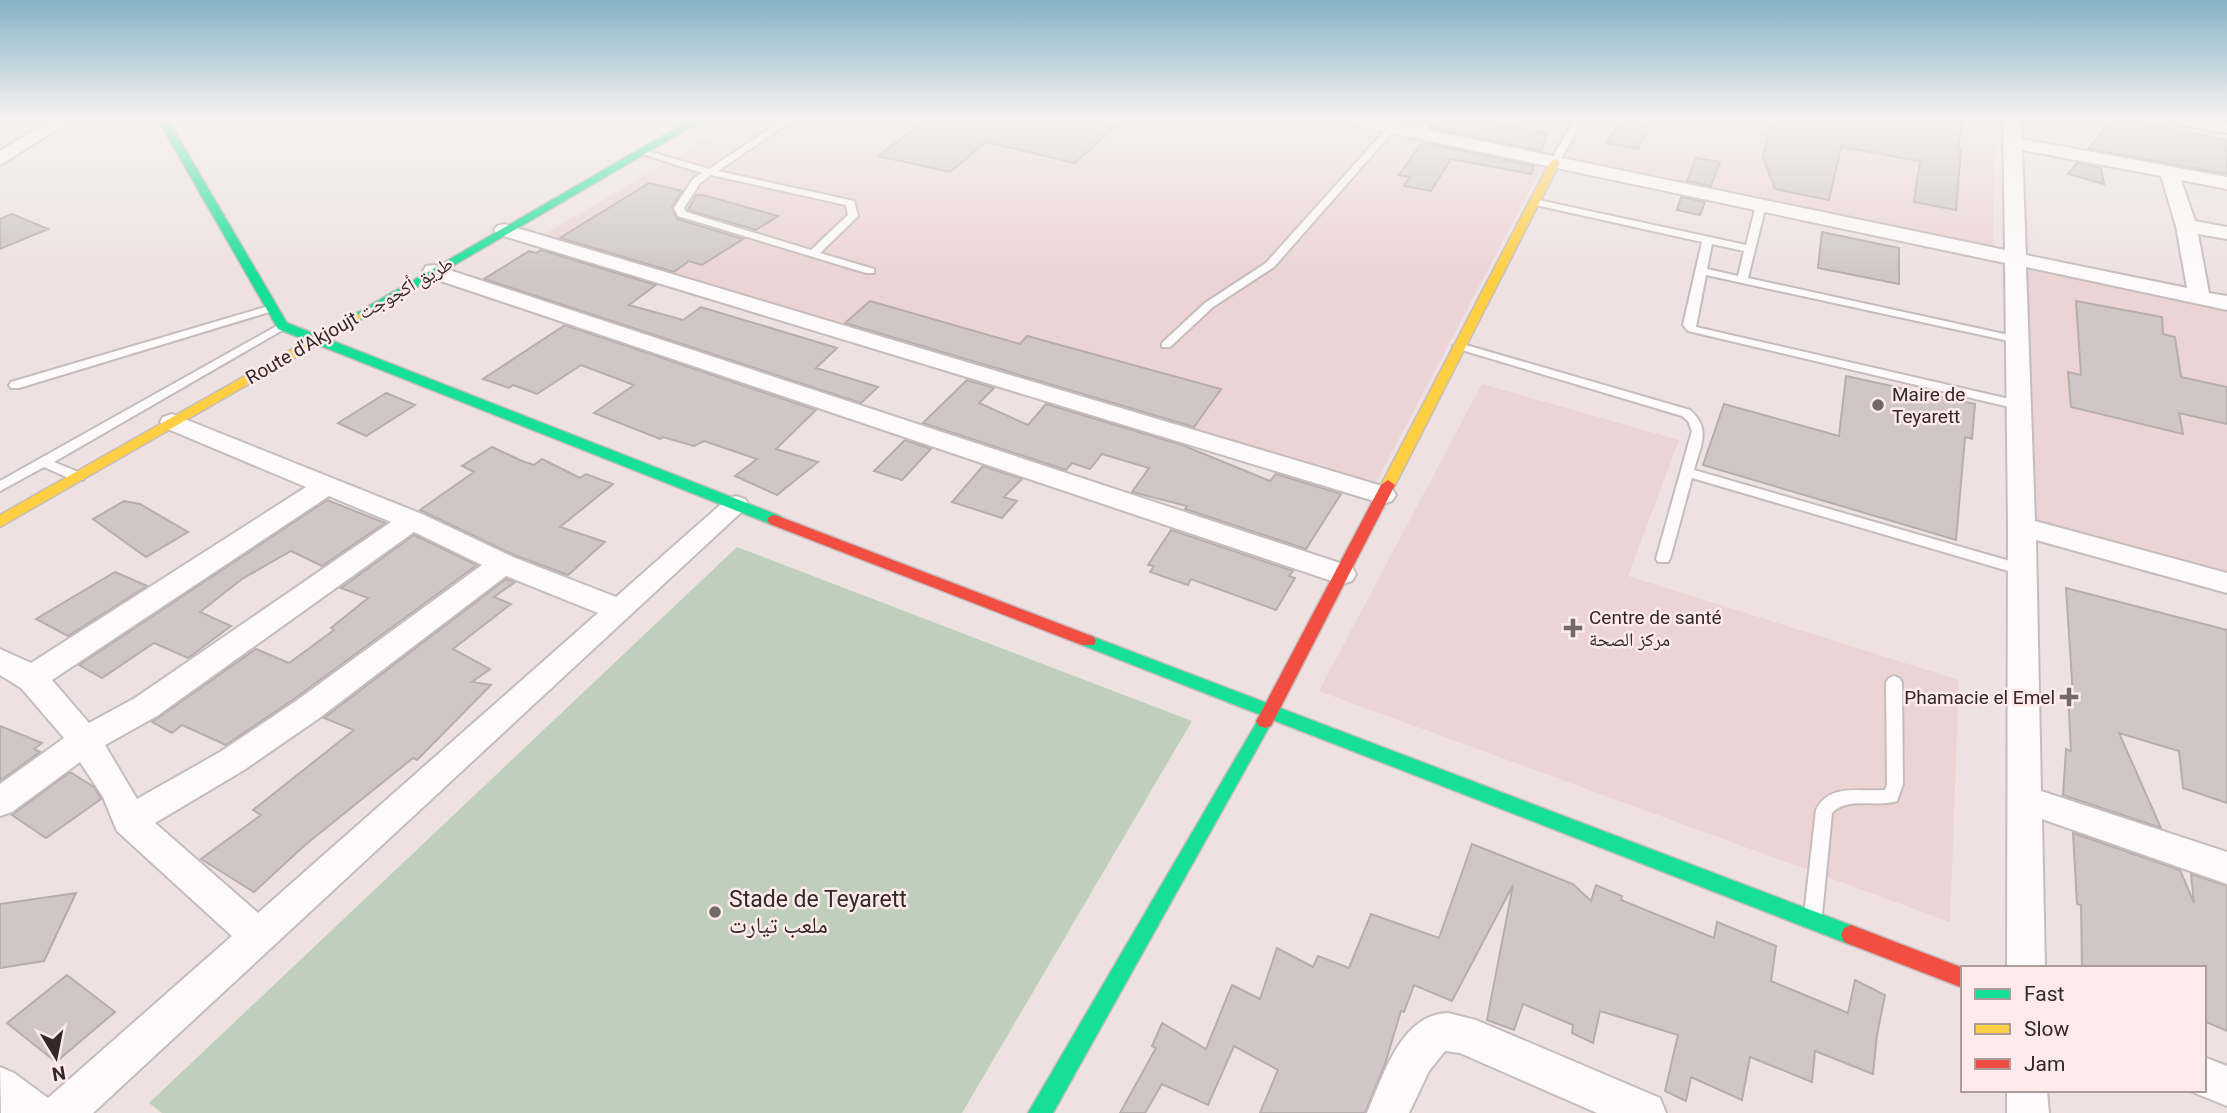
<svg xmlns="http://www.w3.org/2000/svg" width="2227" height="1113" viewBox="0 0 2227 1113" font-family="Roboto,'Noto Naskh Arabic',sans-serif">
<style>
.built{fill:#ebd4d3}
.green{fill:#c0cfbc}
.building{fill:#d0c6c6;stroke:#b7adac;stroke-width:2}
.lines{fill:none;stroke-linecap:round;stroke-linejoin:round}
.lane-casing{stroke:#c6bcbc;stroke-width:4}
.street-casing{stroke:#c6bcbc;stroke-width:4}
.fast-casing{stroke:#c6bcbc;stroke-width:3}
.slow-casing{stroke:#c6bcbc;stroke-width:3}
.jam-casing{stroke:#c6bcbc;stroke-width:3}
.lane{fill:#fcfafa;fill-rule:evenodd}
.street{fill:#fcfafa;fill-rule:evenodd}
.fast{fill:#16e098;fill-rule:evenodd}
.slow{fill:#ffcf43;fill-rule:evenodd}
.jam{fill:#f24e42;fill-rule:evenodd}
.poi-dot{fill:#746969;stroke:#feeaea;stroke-width:2.5}
.labels{text-anchor:middle;stroke-width:5;stroke-linejoin:round;paint-order:stroke}
.street-label{font-size:19px;fill:#322928;stroke:#feeaea}
.poi-label{font-size:19px;fill:#322928;stroke:#feeaea;text-anchor:start}
.near-poi-label{font-size:23px;fill:#322928;stroke:#feeaea;text-anchor:start}
</style>
<rect width="100%" height="100%" fill="#eee1e1"/>
<path class="built" d="M738 120H1312L1543 165 1374 486 540 237Z
M1385 120H1994L1993 247Z
M2025 265 2227 308V579L2031 525Z
M1482 384 1679 440 1628 576 1959 680 1950 922 1319 691Z"/>
<path class="green" d="M737 547 1192 721 962 1113H162L149 1103Z"/>
<path class="building" d="M926 120H1096L1117 125 1075 163 986 142 950 172 878 156Z
M1437 120H1484L1548 134 1541 151 1431 128Z
M1627 120 1650 125 1638 149 1607 143 1618 123 1625 124Z
M1771 120H1962L1958 149H1961L1956 210 1914 202 1920 161 1841 147 1829 200 1775 189 1763 157Z
M2111 120H2129L2227 140V174L2088 149Z
M1422 142 1534 166 1531 174 1451 159 1431 191 1404 186 1410 177 1399 175Z
M1696 158 1720 162 1711 186 1687 181Z
M2077 163 2101 168 2104 184 2068 174Z
M649 183 682 191 672 207 677 219 743 239 702 265 689 261 674 272 560 238Z
M696 195H703L778 216 756 230 688 210Z
M1681 197 1705 202 1700 215 1677 210Z
M12 214 48 229 0 249V219Z
M1822 232 1899 248V284L1818 268Z
M541 250 656 285 629 305 683 320 701 307 837 348 816 368 878 387 861 403 484 279 529 251 536 253Z
M870 301 1020 344 1027 336 1221 389 1194 427 845 323Z
M2076 301 2162 317 2163 334 2175 337 2181 377 2227 387V424L2179 413 2183 434 2071 407 2068 372 2081 375Z
M565 325 816 410 776 449 818 462 777 495 735 476 757 459 704 441 694 446 663 437 660 439 594 413 634 385 581 365 537 394 513 385 509 388 483 379Z
M1846 376 1975 404 1972 439 1965 437 1956 540 1703 465 1724 404 1839 436Z
M967 380 994 388 979 403 1028 425 1046 404 1182 445 1270 481 1276 474 1341 494 1306 549 1185 509 1187 506 1132 492 1149 468 1102 454 1090 469 1072 463 1066 470 923 423Z
M386 393 415 405 366 436 338 423Z
M905 440 931 449 902 480 874 471Z
M492 447 522 461 534 465 542 459 580 478 586 474 613 484 560 527 605 542 568 575 514 555 420 510 474 472 462 466Z
M983 466 1022 479 1004 497 1017 501 1002 518 952 502Z
M327 500 385 523 322 566 291 551 242 579 200 612 231 626 188 658 154 643 102 678 79 665Z
M124 501 140 504 188 532 146 557 93 519Z
M1171 530 1293 571 1289 576 1295 578 1276 610 1191 579 1188 585 1150 572 1154 566 1148 565Z
M414 535 477 565 294 699 226 745 182 725 172 733 152 722 256 649 289 663 334 630 331 628 368 598 341 588Z
M115 572 147 586 68 636 36 619Z
M506 579 515 582 494 597 511 604 453 649 490 669 472 682 491 685 417 760 413 758 305 845 254 892 201 859 261 815 253 810 354 730 324 718Z
M2066 588 2227 630V803L2183 788 2179 751 2119 733 2161 828 2063 795 2066 749 2071 751 2068 694 2073 696Z
M0 726 42 743 34 749 40 752 0 781Z
M70 772 94 787 101 799 46 838 12 815Z
M2073 833 2180 870 2194 903 2191 874 2227 886V1031L2204 1021V968H2082L2081 905 2077 904Z
M1472 844 1573 884 1591 901 1596 885 1622 896 1621 900 1714 938 1717 922 1776 946 1771 981 1848 1013 1855 980 1885 995 1877 1035 1873 1074 1815 1051 1812 1082 1750 1057 1742 1100 1691 1077 1686 1101 1665 1091 1678 1035 1600 1011 1593 1043 1572 1033 1573 1025 1523 1004 1514 1030 1487 1020 1513 885 1452 1001 1414 985 1404 1012 1401 1011 1385 1064 1365 1113H1260L1278 1070 1234 1046 1208 1105 1162 1084 1145 1113H1120L1156 1048 1152 1046 1162 1023 1206 1049 1232 985 1260 999 1277 948 1313 967 1318 956 1349 968 1371 914 1439 938Z
M76 893 44 961 0 968V904Z
M67 975 115 1012 56 1062 7 1023Z"/>
<g class="lines">
<g class="lane-casing">
<path id="lane" d="M783 120H793L718 171 854 201 858 216 820 253 874 269V273H866L678 216 674 208 693 179 702 173 636 152 641 149 709 169ZM711 175 846 205 848 215 811 250 686 212 684 208 700 183Z
M1425 120H1434L1421 136H1415L1413 134Z
M1574 120H1583L1558 164H1552L1550 162Z
M1389 126 1396 128 1274 267 1213 307 1170 347H1162V343L1205 303 1266 263Z
M1534 199 1746 245 1756 205 1764 203 1766 205 1748 278 2018 337 2024 340 2018 343 1706 275 1696 327 2018 401 2024 405 2018 409 1688 331 1683 325 1702 242 1531 204 1529 202ZM1712 244 1744 251 1738 276 1707 269Z
M272 305 276 306V310L19 388H11L9 385 11 382Z
M282 323 286 324V328L54 462 83 474 85 477 83 480H73L44 467 0 491V481Z
M1459 343 1690 410C1712 429 1700 447 1694 470L2027 566 2029 570 2022 575 1692 478 1670 559 1668 562H1658L1656 559 1692 431 1688 421 1682 416 1455 348 1453 346Z
M1894 676 1899 678 1902 682 1903 784 1897 801C1877 808 1847 796 1832 813L1822 915 1819 921 1813 923 1807 921 1804 915 1816 810C1829 783 1860 792 1885 790L1887 784 1886 682 1889 678Z"/>
</g>
<g class="street-casing">
<path id="street" d="M50 120H72L0 165V151Z
M1345 120H1380L2005 250 2003 120H2021L2022 139 2227 177V189L2181 180 2195 221 2227 227V239L2198 234 2209 293 2227 296V310L2026 267 2035 521 2227 573V593L2036 540 2041 791 2227 852V884L2042 819 2045 968H2007L2008 527 2005 263 1354 125ZM2022 150 2161 176 2176 226 2187 288 2026 255Z
M2170 120 2227 123V133L2179 125Z
M504 224 1392 489 1396 495 1392 501 1383 504 1374 501 497 234 494 230 497 226Z
M434 265 1352 567 1356 574 1352 581 1342 584 1332 581 426 276 423 271 426 266Z
M172 414 422 514 513 557 616 597 727 499 736 496 745 499 749 505 93 1113H1L0 1067 14 1073 48 1098 232 936 117 831 103 797 80 762 12 812 0 816V784L64 738 21 688 0 675V649L31 663 306 487 163 427 160 422 163 417ZM329 496 391 522 135 698 89 723 52 680ZM414 532 482 565 296 701 220 752 137 799 105 745 157 716ZM506 576 598 613 258 913 155 823 244 770 318 719Z
M1448 1013 1476 1020 1660 1098 1666 1113H1597L1460 1053 1445 1051 1429 1071 1409 1113H1367C1383 1076 1401 1014 1448 1013Z
M2204 1057 2227 1066V1106L2190 1091 2204 1090Z
M2007 1090H2047L2049 1113H2007Z"/>
</g>
<g class="fast-casing">
<path id="fast" d="M158 120H168L287 323 780 516 783 520 780 524H770L278 329Z
M690 120H703L360 320H352L350 317Z
M1088 635 1858 928 1861 935 1858 942 1851 945 1273 720 1053 1113H1028L1261 715 1082 645 1080 641 1082 637Z"/>
</g>
<g class="slow-casing">
<path id="slow" d="M1555 159 1560 162 1395 485 1393 488H1383L1381 485 1550 162Z
M356 313 362 317 360 320 0 527V515Z"/>
</g>
<g class="jam-casing">
<path id="jam" d="M1388 480 1395 485 1271 726 1265 728 1259 726 1256 721 1259 716 1381 485Z
M775 515 1094 637 1096 641 1094 645H1082L770 524 767 520 770 516Z
M1851 925 1963 968V988L1844 942 1841 935 1844 928Z"/>
</g>
<use href="#lane" class="lane"/>
<use href="#street" class="street"/>
<use href="#fast" class="fast"/>
<use href="#slow" class="slow"/>
<use href="#jam" class="jam"/>
</g>
<linearGradient id="sky" x2="0" y2="1"><stop stop-color="#85b3c5"/><stop offset="0.43" stop-color="#f7f2f2"/><stop offset="1" stop-color="#f7f2f2" stop-opacity="0"/></linearGradient>
<rect width="2227" height="276" fill="url(#sky)"/>
<g class="poi-dot">
<circle cx="1878" cy="405" r="7"/>
<path d="M1569.5 617.5h7v7h7v7h-7v7h-7v-7h-7v-7h7z"/>
<path d="M2065.5 686.5h7v7h7v7h-7v7h-7v-7h-7v-7h7z"/>
<circle cx="715" cy="912" r="7"/>
</g>
<g class="labels">
<g class="street-label">
<text transform="translate(349 320) rotate(-30)" y="7">Route d'Akjoujt طريق أكجوجت</text>
</g>
<g class="poi-label">
<text x="1892" y="401">Maire de<tspan x="1892" dy="22">Teyarett</tspan></text>
<text x="1589" y="624">Centre de santé<tspan x="1589" dy="22">مركز الصحة</tspan></text>
<text x="2055" y="704" text-anchor="end">Phamacie el Emel</text>
</g>
<g class="near-poi-label">
<text x="729" y="907">Stade de Teyarett<tspan x="729" dy="26">ملعب تيارت</tspan></text>
</g>
</g>
<rect x="1961" y="966" width="245" height="126" fill="#feeaea" stroke="#ac9d9c" stroke-width="2"/>
<rect x="1975" y="989" width="35" height="10" fill="#16e098" stroke="#ac9d9c" stroke-width="2"/>
<text x="2024" y="1001" font-size="21" fill="#322928">Fast</text>
<rect x="1975" y="1024" width="35" height="10" fill="#ffcf43" stroke="#ac9d9c" stroke-width="2"/>
<text x="2024" y="1036" font-size="21" fill="#322928">Slow</text>
<rect x="1975" y="1059" width="35" height="10" fill="#f24e42" stroke="#ac9d9c" stroke-width="2"/>
<text x="2024" y="1071" font-size="21" fill="#322928">Jam</text>
<g transform="translate(56 1057) rotate(170)" stroke="#feeaea" stroke-width="5" paint-order="stroke">
<path d="M0-5L12 26L0 18L-12 26Z" fill="#322928"/>
<text y="-10" font-size="19" font-weight="bold" text-anchor="middle" fill="#322928">N</text>
</g>
</svg>
